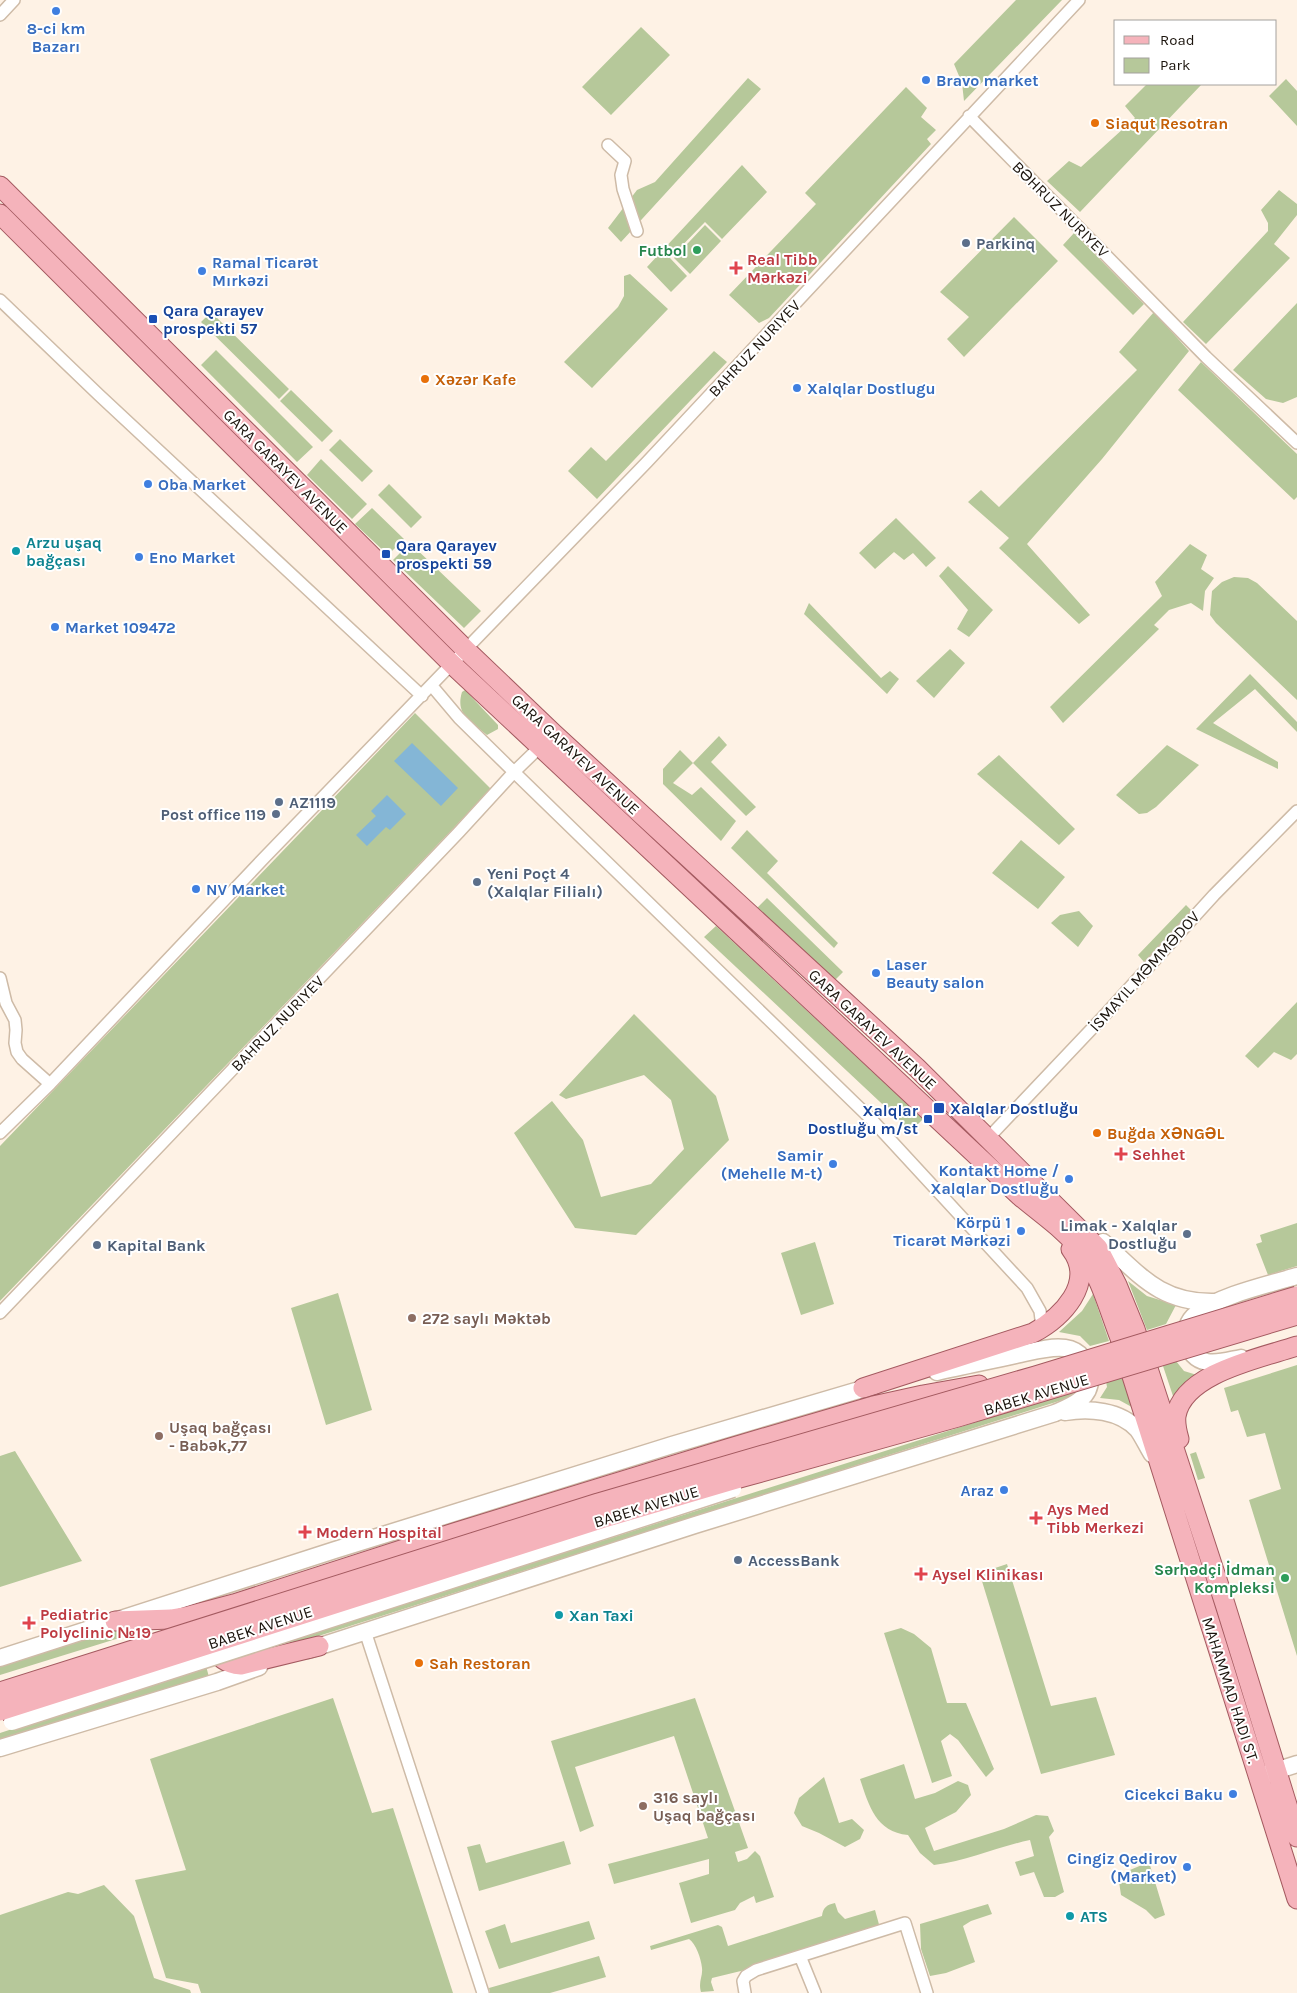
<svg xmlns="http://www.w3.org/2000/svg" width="1297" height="1993" viewBox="0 0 1297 1993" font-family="Karla,sans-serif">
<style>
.green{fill:#b6c89a}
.water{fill:#84b6d6}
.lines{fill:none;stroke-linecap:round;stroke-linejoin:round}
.street-casing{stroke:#cebba7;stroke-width:14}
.secondary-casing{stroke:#cebba7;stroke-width:19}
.primary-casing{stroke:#a45a60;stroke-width:21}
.street{stroke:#fff;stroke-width:11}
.secondary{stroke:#fff;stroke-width:16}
.primary{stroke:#f5b3bb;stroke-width:19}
.secondary-bridge-casing{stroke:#cebba7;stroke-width:19;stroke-linecap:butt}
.primary-bridge-casing{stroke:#a45a60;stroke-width:21;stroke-linecap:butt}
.secondary-bridge{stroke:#fff;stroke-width:16}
.primary-bridge{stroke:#f5b3bb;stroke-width:19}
.shop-dot{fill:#3f7fe0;stroke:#fff;stroke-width:2}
.food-dot{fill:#e8710a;stroke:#fff;stroke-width:2}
.service-dot{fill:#5c6f8a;stroke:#fff;stroke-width:2}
.leisure-dot{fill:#2e9e5b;stroke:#fff;stroke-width:2}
.health-dot{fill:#e0444e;stroke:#fff;stroke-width:2}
.transit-dot{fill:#1a4fb4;stroke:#fff;stroke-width:2}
.culture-dot{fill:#0f9aa8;stroke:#fff;stroke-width:2}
.education-dot{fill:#8d6e63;stroke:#fff;stroke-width:2}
.labels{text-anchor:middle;stroke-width:4;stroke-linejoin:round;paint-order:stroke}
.shop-label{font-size:16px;font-weight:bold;fill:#366cbe;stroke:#fff;text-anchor:start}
.food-label{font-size:16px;font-weight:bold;fill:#c56008;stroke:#fff;text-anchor:start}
.street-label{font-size:16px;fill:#1b140d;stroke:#fff}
.service-label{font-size:16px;font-weight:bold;fill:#4e5e75;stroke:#fff;text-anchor:start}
.leisure-label{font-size:16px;font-weight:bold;fill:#27864d;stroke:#fff;text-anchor:end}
.health-label{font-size:16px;font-weight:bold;fill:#be3a42;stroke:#fff;text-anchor:start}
.transit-label{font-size:16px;font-weight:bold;fill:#164399;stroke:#fff;text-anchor:start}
.culture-label{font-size:16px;font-weight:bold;fill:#0d838f;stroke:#fff;text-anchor:start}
.education-label{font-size:16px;font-weight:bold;fill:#785e54;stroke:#fff;text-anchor:start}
</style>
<rect width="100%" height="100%" fill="#fef2e5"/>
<path class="green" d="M1016 0H1062L964 101 962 83 954 64Z
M641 27 670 55 611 115 582 87Z
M748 78 761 89 621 242 608 228 637 190 655 182Z
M1286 79 1297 91V126L1269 96Z
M1147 84H1202L1080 212 1047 181 1069 161 1081 167 1135 118 1125 106Z
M906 87 927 108 921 117 936 130 927 139 931 144 769 318 759 323 729 295 816 204 805 193Z
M742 165 767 192 722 239 705 222 670 258 687 276 671 292 647 267Z
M1279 190 1297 204V215L1274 244 1290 258 1206 344 1183 322 1268 231V223L1261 210Z
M1014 217 1058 261 964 357 947 339 969 317 940 292Z
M705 225 721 241 690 274 674 258Z
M1074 233 1144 304 1133 315 1063 245Z
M630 274 668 309 592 388 564 362 618 307 624 296V276Z
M1297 303V397L1283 403 1266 399 1233 370Z
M211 312 289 389 279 399 201 322Z
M1154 312 1189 351 1102 459 1027 544 1090 615 1079 624 999 548 1009 538 968 502 981 490 999 507 1137 370 1119 352Z
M216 350 313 447 297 462 201 365Z
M714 351 727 362 597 499 568 471 591 447 606 461Z
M1201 362 1297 454V497L1294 500 1178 390Z
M291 390 333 431 322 442 280 401Z
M340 439 373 471 362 482 329 450Z
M321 459 367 504 352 519 307 475Z
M389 484 422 517 411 528 378 495Z
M372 508 404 539 388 555 355 524Z
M896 518 936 558 926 567 913 553 904 560 894 552 875 569 859 553Z
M410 543 481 611 464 628 393 560Z
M1190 544 1207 555 1201 569 1214 578 1205 591 1203 611 1191 603 1169 610 1154 625 1159 629 1063 723 1050 707 1162 596 1155 582Z
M948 566 993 610 969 637 957 629 968 610 939 576Z
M1234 577 1248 578 1257 583 1297 621V700L1216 623 1210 615 1212 591 1222 582Z
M809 603 881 678 890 671 899 679 887 694 804 614Z
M950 649 965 663 934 698 916 681Z
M1250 674 1297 722V732L1255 689 1213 723 1278 762V769L1196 729Z
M465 690 498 725V729L487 735C471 721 455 715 462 692Z
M415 713 491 789 0 1301V1146Z
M719 736 727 745 711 762 756 807 746 816 693 763 673 783 692 795 701 787 736 821 721 841 663 784V769L680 750 693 763Z
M1167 745 1199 765 1156 807 1147 813 1139 814 1116 795Z
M999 755 1075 829 1059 845 977 774Z
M747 830 778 861 767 873 838 943 834 948 731 848Z
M1021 840 1065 877 1038 909 992 873Z
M767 898 843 972 833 982 757 908Z
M1186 905 1193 912 1144 962 1138 955Z
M1079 911 1093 926 1078 947 1051 923 1060 915Z
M716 926 923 1119 911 1131 704 937Z
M1297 1002V1054L1291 1060 1274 1052 1258 1068 1245 1056Z
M634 1014 716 1096 729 1140 636 1235 575 1228 514 1133 552 1101 583 1140 601 1197 651 1184 684 1149 671 1100 644 1075 566 1099 559 1095Z
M1297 1223V1266L1268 1275 1256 1244 1262 1242 1260 1235Z
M815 1242 834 1304 801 1315 781 1253Z
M1128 1281 1147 1296 1176 1305 1166 1324 1147 1330Z
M338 1293 372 1410 326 1425 291 1308Z
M1093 1294 1109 1341 1090 1346 1080 1336 1059 1332 1082 1311Z
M1176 1361 1184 1371 1197 1375 1175 1402 1163 1366Z
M1297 1365V1656L1249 1500 1281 1489 1265 1433 1247 1437 1238 1410 1231 1412 1224 1388Z
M1126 1376 1139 1411 1119 1400 1100 1398 1107 1387 1106 1381Z
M1080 1389 1078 1395 287 1646 233 1658Z
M15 1451 82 1561 0 1587V1456Z
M1196 1452 1205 1478 1198 1480 1190 1454Z
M1007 1564 1051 1706 1096 1697 1115 1755 1041 1774 981 1578 989 1570Z
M901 1628 914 1634 931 1648 947 1703H966L994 1769 986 1777 958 1740 950 1734 941 1741 952 1776 932 1783 884 1633Z
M112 1629 145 1630 0 1675V1665Z
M206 1666 209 1677 0 1740V1733Z
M333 1698 372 1813 393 1808 453 1993H201L198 1984 166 1978 135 1880 186 1870 150 1759Z
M695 1698 748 1848 735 1852 738 1862 747 1859 755 1851 760 1856 774 1897 756 1903 754 1896 740 1903 735 1910 691 1923 679 1883 709 1874V1859L614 1884 608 1864 708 1838 674 1736 575 1767 594 1826 580 1832 551 1741Z
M904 1764 915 1799 935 1793 958 1781 968 1785 971 1795 956 1812 925 1828 934 1851 1004 1829 1036 1815 1048 1816 1054 1831 1049 1837 1064 1892 1055 1897H1044L1034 1872 1020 1876 1015 1862 1034 1856 1030 1840C997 1847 968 1861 934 1865L920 1853 908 1835C876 1832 869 1806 860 1779Z
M824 1777 839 1823 852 1819 864 1830 860 1839 845 1847 819 1833 802 1826 794 1813 799 1798Z
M564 1841 571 1864 479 1891 467 1847 480 1844 486 1863Z
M1149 1862 1165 1915 1155 1919 1146 1910 1121 1895 1118 1875Z
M104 1885 134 1916 154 1978 190 1990 191 1993H0V1915L68 1892 78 1894Z
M835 1903 838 1912 845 1919 875 1910 880 1928 745 1970 712 1978 711 1982 714 1991 701 1992C698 1981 703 1977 702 1968 701 1958 696 1944 689 1939L651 1950 650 1946 718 1925 722 1927 728 1946 822 1916C823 1907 827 1905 835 1903Z
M988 1904 992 1914 971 1921 963 1926 975 1962 946 1973 930 1976 921 1949 920 1924Z
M589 1921 595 1939 499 1969 485 1931 505 1924 511 1943Z
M599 1956 606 1977 550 1993H490L489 1988Z"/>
<path class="water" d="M412 743 458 788 441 806 394 761Z
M387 795 406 814 390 830 386 827 367 846 356 835 376 816 371 811Z"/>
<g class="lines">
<g class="street-casing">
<path id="street" d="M0 15 14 0
M969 116 1206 357 1297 443
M608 145 625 161 621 175 623 189 637 231
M0 300 99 395 422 696
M432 686 459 718 514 772 872 1120 1027 1288 1040 1311 1042 1328
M0 978 6 1003 15 1020 16 1030 15 1043 17 1052 22 1059 50 1084
M0 1133 50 1084 263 859 647 462 1079 0
M993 1133 1102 1018 1214 895 1297 811
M0 1313 459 832 514 772 544 743
M365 1631 483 1993
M800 1956 815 1993
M745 1993 743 1981 746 1976 756 1970 905 1923 927 1993"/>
</g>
<g class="secondary-casing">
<path id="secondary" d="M1103 1242C1140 1275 1160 1303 1214 1302
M1241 1358C1230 1360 1218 1364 1207 1362 1184 1358 1179 1327 1196 1314 1220 1295 1267 1285 1297 1276
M1065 1412C1089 1408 1120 1410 1138 1430 1143 1437 1147 1446 1152 1454
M308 1650 695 1525 1055 1413C1071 1406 1091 1399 1090 1378 1090 1363 1080 1350 1065 1348 1049 1346 1031 1352 1016 1355 989 1361 963 1366 937 1372
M0 1658 335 1550 672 1445 876 1385
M0 1748 217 1682 259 1667
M1266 1774 1297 1764"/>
</g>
<g class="primary-casing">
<path id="primary" d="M0 186 466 650 553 733 917 1068 1098 1248 1117 1285 1135 1329 1225 1604 1297 1837
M0 214 453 665 1020 1196C1041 1214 1067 1231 1083 1253 1101 1278 1109 1310 1120 1338L1297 1899
M863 1388 1033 1333C1061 1318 1097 1283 1071 1249
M1179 1439C1177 1432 1175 1424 1176 1416 1183 1373 1261 1358 1297 1346
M115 1621 171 1619 189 1616 234 1604 457 1532 730 1448 873 1406 923 1395 979 1385
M211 1643C217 1657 226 1664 241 1665L319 1646"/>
</g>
<use href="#street" class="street"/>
<use href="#secondary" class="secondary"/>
<use href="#primary" class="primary"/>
<g class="secondary-bridge-casing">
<path id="secondary-bridge" d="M12 1722 733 1489"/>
</g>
<g class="primary-bridge-casing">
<path id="primary-bridge" d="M0 1692 598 1503 1035 1376 1297 1296
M0 1711 604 1518 740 1478 958 1417 1297 1315"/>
</g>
<use href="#secondary-bridge" class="secondary-bridge"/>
<use href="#primary-bridge" class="primary-bridge"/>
</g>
<g class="shop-dot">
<circle cx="56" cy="11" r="5"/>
<circle cx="926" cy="80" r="5"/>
<circle cx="202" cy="271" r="5"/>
<circle cx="797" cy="388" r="5"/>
<circle cx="148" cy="484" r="5"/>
<circle cx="139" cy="557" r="5"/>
<circle cx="55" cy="627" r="5"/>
<circle cx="196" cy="889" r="5"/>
<circle cx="876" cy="973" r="5"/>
<circle cx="833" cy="1164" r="5"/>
<circle cx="1069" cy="1179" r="5"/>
<circle cx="1021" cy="1231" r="5"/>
<circle cx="1004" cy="1490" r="5"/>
<circle cx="1233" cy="1794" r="5"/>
<circle cx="1187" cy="1867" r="5"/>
</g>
<g class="food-dot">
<circle cx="1095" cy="123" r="5"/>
<circle cx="425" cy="379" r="5"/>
<circle cx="1097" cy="1133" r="5"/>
<circle cx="419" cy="1663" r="5"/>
</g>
<g class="service-dot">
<circle cx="966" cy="243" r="5"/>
<circle cx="279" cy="802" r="5"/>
<circle cx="276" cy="814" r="5"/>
<circle cx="477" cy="882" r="5"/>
<circle cx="1187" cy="1234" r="5"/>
<circle cx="97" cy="1245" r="5"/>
<circle cx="738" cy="1560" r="5"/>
</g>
<g class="leisure-dot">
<circle cx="697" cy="250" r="5"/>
<circle cx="1285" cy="1578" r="5"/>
</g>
<g class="health-dot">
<path d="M733.5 260.5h5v5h5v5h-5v5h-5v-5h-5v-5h5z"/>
<path d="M1118.5 1146.5h5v5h5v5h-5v5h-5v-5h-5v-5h5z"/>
<path d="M1033.5 1510.5h5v5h5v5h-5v5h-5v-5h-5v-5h5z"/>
<path d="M302.5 1524.5h5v5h5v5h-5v5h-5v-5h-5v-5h5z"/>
<path d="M918.5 1566.5h5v5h5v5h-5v5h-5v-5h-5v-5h5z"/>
<path d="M26.5 1615.5h5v5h5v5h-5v5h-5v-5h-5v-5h5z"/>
</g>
<g class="transit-dot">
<rect x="148" y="314" width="10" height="10" rx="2.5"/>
<rect x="381" y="549" width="10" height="10" rx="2.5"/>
<rect x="933" y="1102" width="12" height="12" rx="2.5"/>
<rect x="923" y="1114" width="10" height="10" rx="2.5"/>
</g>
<g class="culture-dot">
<circle cx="16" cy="551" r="5"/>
<circle cx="559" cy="1615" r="5"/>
<circle cx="1070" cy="1916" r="5"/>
</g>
<g class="education-dot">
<circle cx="412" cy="1318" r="5"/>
<circle cx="159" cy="1436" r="5"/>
<circle cx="643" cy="1806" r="5"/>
</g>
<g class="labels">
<g class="shop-label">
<text x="56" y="34" text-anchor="middle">8-ci km<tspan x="56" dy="18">Bazarı</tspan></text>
<text x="936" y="86">Bravo market</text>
<text x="212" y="268">Ramal Ticarət<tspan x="212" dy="18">Mırkəzi</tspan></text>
<text x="807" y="394">Xalqlar Dostlugu</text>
<text x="158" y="490">Oba Market</text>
<text x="149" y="563">Eno Market</text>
<text x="65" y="633">Market 109472</text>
<text x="206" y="895">NV Market</text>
<text x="886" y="970">Laser<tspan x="886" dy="18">Beauty salon</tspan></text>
<text x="823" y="1161" text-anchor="end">Samir<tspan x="823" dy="18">(Mehelle M-t)</tspan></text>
<text x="1059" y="1176" text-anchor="end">Kontakt Home /<tspan x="1059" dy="18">Xalqlar Dostluğu</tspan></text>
<text x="1011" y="1228" text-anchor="end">Körpü 1<tspan x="1011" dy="18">Ticarət Mərkəzi</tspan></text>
<text x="994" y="1496" text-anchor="end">Araz</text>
<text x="1223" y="1800" text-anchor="end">Cicekci Baku</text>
<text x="1177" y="1864" text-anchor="end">Cingiz Qedirov<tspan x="1177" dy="18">(Market)</tspan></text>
</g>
<g class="food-label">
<text x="1105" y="129">Siaqut Resotran</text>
<text x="435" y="385">Xəzər Kafe</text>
<text x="1107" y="1139">Buğda XƏNGƏL</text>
<text x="429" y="1669">Sah Restoran</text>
</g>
<g class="street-label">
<text transform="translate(1061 209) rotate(45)" y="6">BƏHRUZ NURIYEV</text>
<text transform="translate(754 348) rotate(-47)" y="6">BAHRUZ NURIYEV</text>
<text transform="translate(286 471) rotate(45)" y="6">GARA GARAYEV AVENUE</text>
<text transform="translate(576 754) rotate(43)" y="6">GARA GARAYEV AVENUE</text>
<text transform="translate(1144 971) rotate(-48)" y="6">İSMAYIL MƏMMƏDOV</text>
<text transform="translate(277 1023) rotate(-46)" y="6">BAHRUZ NURIYEV</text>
<text transform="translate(873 1029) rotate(43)" y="6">GARA GARAYEV AVENUE</text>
<text transform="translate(1036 1394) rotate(-17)" y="6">BABEK AVENUE</text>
<text transform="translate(646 1506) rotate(-17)" y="6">BABEK AVENUE</text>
<text transform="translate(260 1627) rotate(-18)" y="6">BABEK AVENUE</text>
<text transform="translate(1231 1690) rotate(72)" y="6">MAHAMMAD HADI ST.</text>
</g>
<g class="service-label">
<text x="976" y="249">Parkinq</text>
<text x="289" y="808">AZ1119</text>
<text x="266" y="820" text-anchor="end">Post office 119</text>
<text x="487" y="879">Yeni Poçt 4<tspan x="487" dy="18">(Xalqlar Filialı)</tspan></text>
<text x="1177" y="1231" text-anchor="end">Limak - Xalqlar<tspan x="1177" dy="18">Dostluğu</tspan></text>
<text x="107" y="1251">Kapital Bank</text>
<text x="748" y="1566">AccessBank</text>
</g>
<g class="leisure-label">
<text x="687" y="256">Futbol</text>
<text x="1275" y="1575">Sərhədçi İdman<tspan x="1275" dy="18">Kompleksi</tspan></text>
</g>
<g class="health-label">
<text x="747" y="265">Real Tibb<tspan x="747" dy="18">Mərkəzi</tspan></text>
<text x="1132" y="1160">Sehhet</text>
<text x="1047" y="1515">Ays Med<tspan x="1047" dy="18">Tibb Merkezi</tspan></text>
<text x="316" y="1538">Modern Hospital</text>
<text x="932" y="1580">Aysel Klinikası</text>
<text x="40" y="1620">Pediatric<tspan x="40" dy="18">Polyclinic №19</tspan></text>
</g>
<g class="transit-label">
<text x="163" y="316">Qara Qarayev<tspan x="163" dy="18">prospekti 57</tspan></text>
<text x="396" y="551">Qara Qarayev<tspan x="396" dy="18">prospekti 59</tspan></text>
<text x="950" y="1114">Xalqlar Dostluğu</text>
<text x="918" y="1116" text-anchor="end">Xalqlar<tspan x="918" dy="18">Dostluğu m/st</tspan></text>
</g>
<g class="culture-label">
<text x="26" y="548">Arzu uşaq<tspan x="26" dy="18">bağçası</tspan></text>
<text x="569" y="1621">Xan Taxi</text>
<text x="1080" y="1922">ATS</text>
</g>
<g class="education-label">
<text x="422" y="1324">272 saylı Məktəb</text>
<text x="169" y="1433">Uşaq bağçası<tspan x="169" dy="18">- Babək,77</tspan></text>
<text x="653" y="1803">316 saylı<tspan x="653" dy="18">Uşaq bağçası</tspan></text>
</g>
</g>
<rect x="1114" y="20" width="162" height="65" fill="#ffffff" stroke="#a4a19e"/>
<rect x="1124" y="36" width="25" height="8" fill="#f5b3bb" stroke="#a4a19e"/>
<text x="1160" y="45" font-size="15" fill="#1b140d">Road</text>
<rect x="1124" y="58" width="25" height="15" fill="#b6c89a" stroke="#a4a19e"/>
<text x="1160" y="70" font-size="15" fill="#1b140d">Park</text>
</svg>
